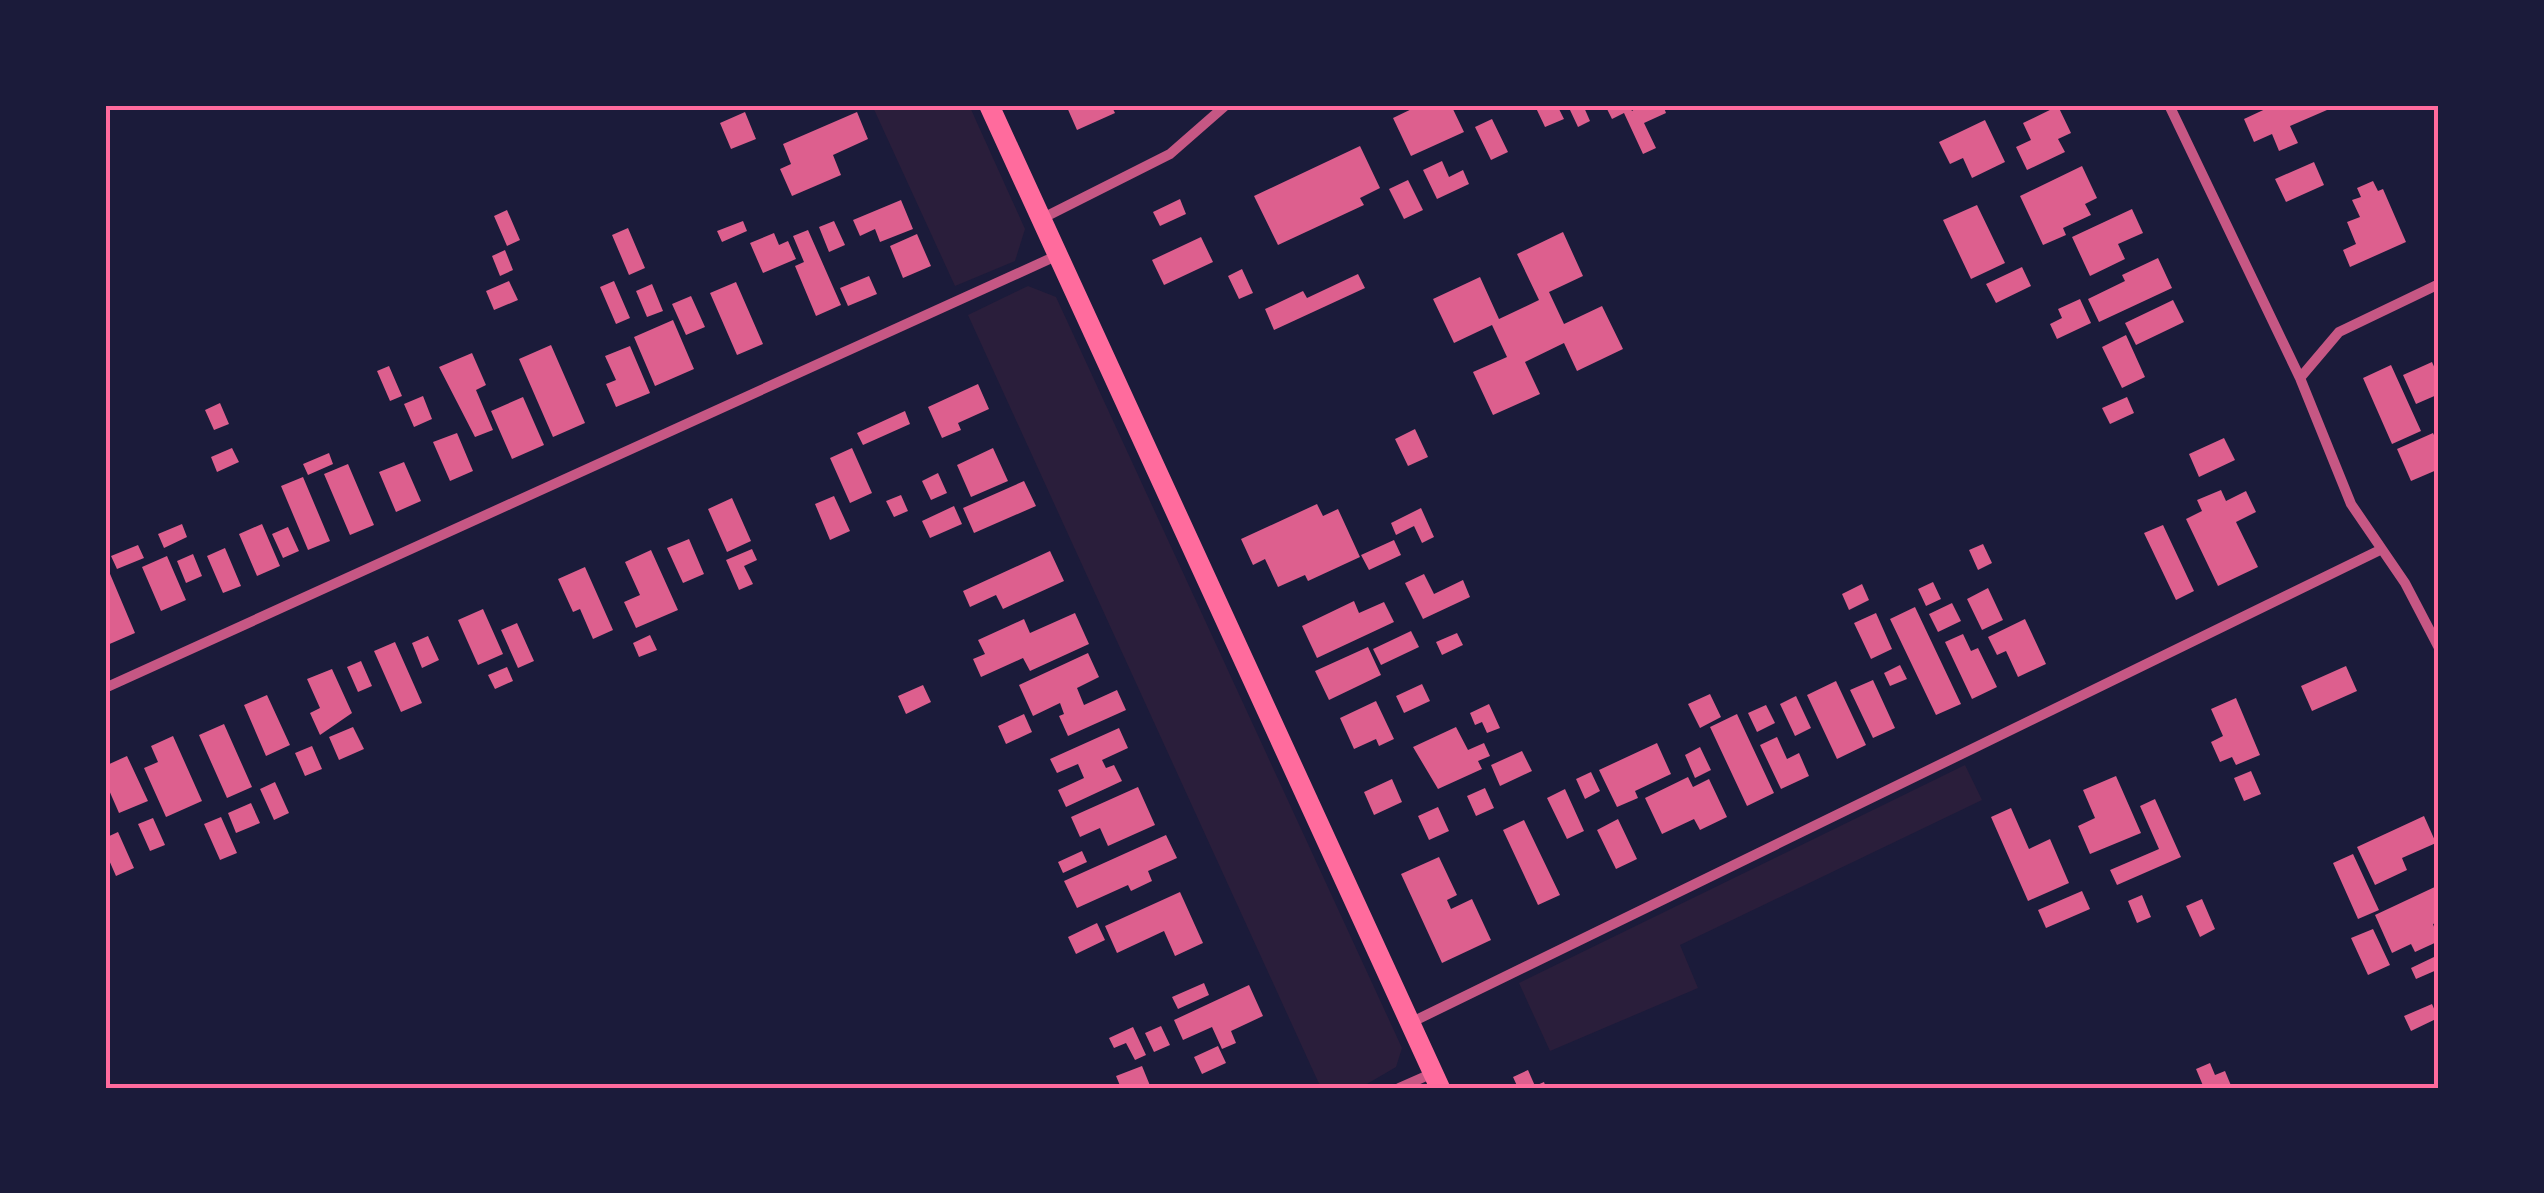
<svg xmlns="http://www.w3.org/2000/svg" width="2544" height="1193" viewBox="0 0 2544 1193" font-family="'Work Sans',sans-serif">
<style>
.green{fill:#2a1e3b}
.building{fill:#dd5f8e}
.lines{fill:none;stroke-linecap:round;stroke-linejoin:round}
.minor{stroke:#c65784;stroke-width:10}
.secondary{stroke:#ff6b9d;stroke-width:20}
.neatline{fill:none;stroke:#ff6b9d;stroke-width:4}
</style>
<rect width="100%" height="100%" fill="#1b1b3a"/>
<path class="green" d="M872 105H969L1025 229 1015 261 955 286Z
M1028 286 1056 297 1402 1048 1396 1067 1360 1088H1321L968 315Z
M1965 765 1982 800 1680 945 1698 988 1550 1051 1519 983Z"/>
<path class="building" d="M1066 105H1111L1115 113 1077 130Z
M1420 105H1451L1464 132 1411 156 1393 118Z
M1543 105H1557L1564 119 1545 127 1536 108Z
M1583 105 1590 121 1578 127 1570 110Z
M1605 105H1629L1632 111 1640 105H1663L1666 113 1644 123 1656 148 1643 154 1624 113 1612 119Z
M2274 105H2325L2327 110 2290 126 2298 143 2279 151 2272 134 2254 142 2244 119Z
M2058 106 2071 133 2058 139 2065 152 2027 170 2016 147 2031 140 2023 123Z
M745 112 756 139 731 149 720 123Z
M857 112 868 139 833 155 841 175 792 196 780 169 791 164 783 144Z
M1492 119 1508 152 1491 160 1475 127Z
M1985 120 2005 162 1972 178 1963 158 1950 164 1939 142Z
M1360 146 1380 188 1360 198 1364 205 1278 245 1254 196Z
M1442 161 1449 177 1463 170 1469 184 1437 199 1423 170Z
M2314 162 2324 185 2286 202 2275 179Z
M2082 166 2097 198 2085 204 2091 215 2063 228 2066 235 2043 245 2020 196Z
M1408 180 1423 210 1404 219 1389 189Z
M2373 181 2378 191 2383 189 2406 242 2350 267 2343 250 2356 244 2347 222 2360 217 2352 200 2361 197 2357 188Z
M1180 199 1186 214 1160 226 1153 212Z
M901 200 913 229 880 242 875 229 860 236 853 220Z
M1977 205 2005 263 1971 279 1943 220Z
M2132 209 2143 233 2118 244 2125 259 2090 276 2072 237Z
M507 210 520 240 507 246 494 216Z
M743 221 747 231 722 242 717 231Z
M834 221 845 245 829 252 819 227Z
M628 228 645 268 629 275 612 235Z
M808 230 841 305 816 316 795 266 804 262 793 236Z
M1563 232 1583 276 1549 292 1564 324 1602 306 1623 349 1577 371 1564 343 1525 362 1540 394 1493 415 1473 372 1507 357 1492 325 1454 343 1433 299 1480 277 1499 319 1539 300 1517 254Z
M774 233 779 245 788 241 796 259 763 273 750 243Z
M917 234 931 266 903 278 890 246Z
M1201 237 1213 262 1164 285 1152 260Z
M505 250 513 270 500 276 492 256Z
M2158 258 2172 288 2099 322 2088 299 2125 281 2122 275Z
M2022 267 2031 286 1996 303 1986 284Z
M1242 269 1253 293 1239 299 1228 276Z
M1358 274 1365 288 1274 330 1265 309 1303 291 1307 298Z
M869 276 877 294 848 306 840 288Z
M509 281 518 300 494 310 486 291Z
M614 281 630 318 616 324 600 287Z
M736 282 763 344 737 355 710 293Z
M652 284 663 311 647 317 636 291Z
M691 296 705 327 686 335 672 304Z
M2080 299 2091 323 2057 339 2050 324 2062 318 2058 309Z
M2173 300 2184 322 2136 345 2125 323Z
M673 320 694 369 655 386 634 337Z
M2126 335 2145 377 2122 388 2102 347Z
M551 345 585 423 553 437 519 359Z
M630 346 650 393 616 407 606 384 616 380 605 356Z
M472 353 486 385 476 390 493 430 475 437 439 367Z
M2432 362 2439 378V394L2416 404 2403 375Z
M2391 365 2421 431 2392 444 2363 378Z
M389 366 402 396 390 401 377 371Z
M978 384 989 409 958 423 961 430 942 438 928 407Z
M423 396 432 419 414 427 404 404Z
M523 397 544 445 512 459 491 411Z
M2127 397 2134 413 2110 424 2102 408Z
M220 403 229 424 214 430 205 410Z
M905 411 910 424 863 445 857 433Z
M1415 429 1428 457 1408 466 1395 439Z
M457 433 473 471 450 481 433 442Z
M2433 433 2439 446V469L2411 481 2397 449Z
M2224 438 2235 460 2199 477 2189 454Z
M232 448 239 462 217 472 211 457Z
M852 448 872 493 850 503 830 458Z
M993 448 1008 481 971 497 957 465Z
M329 453 333 464 308 475 303 464Z
M404 462 421 501 396 512 379 472Z
M348 464 374 525 350 535 324 474Z
M938 473 947 493 931 500 922 481Z
M303 477 330 541 308 550 281 486Z
M1024 481 1036 506 974 533 963 508Z
M2221 490 2226 501 2246 491 2256 512 2236 522 2258 567 2218 586 2186 519 2202 511 2197 500Z
M901 495 908 511 894 517 886 501Z
M834 496 850 531 830 540 815 504Z
M732 498 751 541 727 552 708 509Z
M1317 504 1323 516 1338 509 1360 557 1308 581 1305 575 1278 587 1265 559 1253 565 1241 539Z
M954 506 962 524 930 538 922 521Z
M1421 508 1434 537 1422 543 1414 526 1396 535 1391 523Z
M182 524 187 537 164 548 158 534Z
M262 524 280 566 257 576 239 534Z
M2163 525 2194 591 2176 600 2144 533Z
M288 527 299 551 283 558 272 534Z
M689 539 704 574 683 583 667 548Z
M1394 540 1401 555 1369 570 1361 555Z
M1983 544 1992 563 1978 570 1969 550Z
M138 545 144 558 117 569 111 556Z
M225 548 241 586 223 593 207 556Z
M752 549 757 560 744 566 753 584 739 590 726 560Z
M651 550 678 610 636 628 624 602 640 595 625 562Z
M1050 551 1064 581 1003 609 996 595 970 607 963 591Z
M193 554 202 576 186 583 177 561Z
M167 556 186 600 161 611 142 567Z
M105 562 135 633 105 646Z
M585 567 613 630 593 639 580 609 573 612 558 579Z
M1424 574 1434 594 1463 580 1470 597 1423 619 1405 583Z
M1933 582 1941 599 1926 606 1918 589Z
M1862 584 1869 600 1849 610 1842 594Z
M1988 588 2003 620 1982 630 1967 599Z
M1354 601 1359 613 1384 602 1394 622 1317 658 1302 626Z
M1952 603 1961 621 1938 632 1929 614Z
M1915 607 1961 704 1936 715 1890 619Z
M483 609 503 654 478 665 458 620Z
M1075 613 1089 644 1030 671 1023 658 981 677 973 659 985 654 978 640 1024 619 1030 633Z
M1876 613 1892 649 1871 659 1854 623Z
M2025 619 2046 664 2018 677 2006 651 1997 655 1988 637Z
M517 623 534 661 518 668 501 630Z
M1411 631 1419 647 1381 665 1373 649Z
M1457 633 1463 645 1442 655 1436 642Z
M1963 634 1971 651 1978 648 1997 687 1972 699 1945 642Z
M650 635 657 650 639 657 633 643Z
M428 636 439 660 422 668 412 643Z
M395 642 422 703 401 712 374 651Z
M1368 647 1381 675 1329 700 1315 671Z
M1088 653 1099 677 1077 688 1084 705 1117 690 1126 710 1068 736 1059 716 1064 714 1060 703 1033 716 1019 685Z
M361 661 372 686 358 692 347 667Z
M1900 665 1907 679 1890 686 1884 673Z
M2346 666 2357 691 2312 711 2301 686Z
M507 667 513 681 495 689 488 675Z
M332 669 352 713 320 735 310 713 320 708 307 679Z
M1873 680 1895 728 1873 738 1850 690Z
M1836 681 1866 745 1837 759 1807 695Z
M1422 684 1430 701 1404 713 1396 696Z
M923 685 931 702 906 714 898 696Z
M1710 694 1721 717 1700 728 1688 704Z
M267 695 290 745 266 756 244 705Z
M1796 696 1811 728 1795 736 1780 704Z
M2236 698 2260 755 2236 765 2232 757 2220 762 2211 742 2223 736 2211 709Z
M1376 701 1394 739 1379 746 1376 739 1354 749 1340 718Z
M1489 704 1500 728 1487 733 1482 722 1475 725 1470 713Z
M1766 705 1775 723 1757 732 1748 713Z
M1024 714 1032 732 1006 744 998 726Z
M1737 714 1774 793 1747 806 1710 727Z
M224 724 252 787 227 798 199 735Z
M353 727 364 749 339 760 329 737Z
M1456 727 1468 750 1484 743 1490 756 1478 761 1482 769 1438 789 1413 747Z
M1119 728 1128 748 1102 760 1106 768 1114 765 1122 781 1066 807 1058 790 1084 778 1078 764 1057 773 1050 759Z
M173 736 202 801 166 817 144 768 158 762 151 746Z
M1777 737 1787 759 1799 753 1809 776 1781 789 1760 745Z
M1657 743 1671 774 1635 791 1638 798 1617 807 1599 770Z
M312 746 322 769 305 776 295 753Z
M1700 747 1711 770 1695 778 1685 755Z
M1522 751 1532 771 1500 786 1491 765Z
M127 756 148 801 119 813 105 781V766Z
M2251 771 2261 794 2244 801 2234 778Z
M1591 772 1600 791 1585 799 1576 779Z
M2116 776 2141 833 2090 854 2078 826 2095 818 2083 790Z
M1688 777 1693 787 1709 779 1727 817 1700 830 1694 819 1662 834 1645 798Z
M1392 779 1402 802 1374 815 1364 792Z
M275 782 289 813 274 820 260 789Z
M1138 787 1155 825 1108 846 1100 828 1080 837 1071 817Z
M1485 788 1494 808 1476 816 1467 796Z
M1565 789 1584 831 1567 839 1547 798Z
M2155 799 2181 857 2117 885 2110 870 2159 849 2140 806Z
M251 803 260 823 236 833 228 813Z
M1438 807 1449 831 1429 840 1418 816Z
M2011 808 2029 849 2050 839 2069 883 2028 901 1991 817Z
M2424 816 2436 843 2402 858 2407 870 2375 885 2357 847Z
M221 817 237 853 220 860 204 824Z
M153 818 165 845 150 851 138 824Z
M1618 819 1637 859 1616 869 1597 830Z
M1524 820 1560 895 1538 905 1503 830Z
M118 832 134 868 116 876 105 851V838Z
M1166 835 1177 858 1148 871 1152 881 1131 891 1128 885 1077 908 1064 881Z
M1082 851 1087 862 1063 873 1058 862Z
M2353 854 2379 910 2358 919 2333 863Z
M1439 857 1457 895 1447 900 1451 909 1472 899 1491 940 1442 963 1401 874Z
M2439 885V922L2433 924 2439 941 2415 952 2411 944 2392 953 2375 915Z
M2082 891 2090 909 2046 928 2038 910Z
M1180 892 1203 943 1175 956 1164 931 1117 953 1105 926Z
M2142 895 2151 917 2137 923 2128 901Z
M2202 899 2215 929 2200 937 2186 906Z
M1097 923 1105 940 1076 954 1068 937Z
M2373 929 2390 965 2368 975 2351 938Z
M2434 957 2439 969 2416 979 2411 968Z
M1204 983 1209 995 1178 1009 1172 997Z
M1249 985 1263 1016 1231 1031 1236 1043 1222 1049 1212 1027 1183 1040 1174 1020Z
M2432 1004 2438 1018 2411 1031 2404 1016Z
M1161 1026 1170 1045 1154 1052 1145 1033Z
M1133 1027 1146 1055 1135 1060 1126 1043 1114 1048 1109 1038Z
M1218 1046 1226 1063 1202 1074 1194 1057Z
M2210 1063 2215 1075 2225 1071 2232 1088H2204L2196 1069Z
M1142 1066 1151 1088H1121L1116 1076Z
M1528 1070 1535 1086 1544 1082 1546 1088H1518L1513 1077Z"/>
<g class="lines">
<path class="minor" d="M2169 105 2300 378 2351 504 2405 583 2439 648
M1041 219 1170 154 1226 105
M2300 378 2339 332 2439 284
M105 688 1056 256
M1410 1023 2380 550
M1399 1088 1433 1073"/>
<path class="secondary" d="M989 105 1440 1088"/>
</g>
<rect width="2544" height="1193" fill="none" stroke="#1b1b3a" stroke-width="215"/>
<rect x="108" y="108" width="2328" height="978" class="neatline"/>
</svg>
